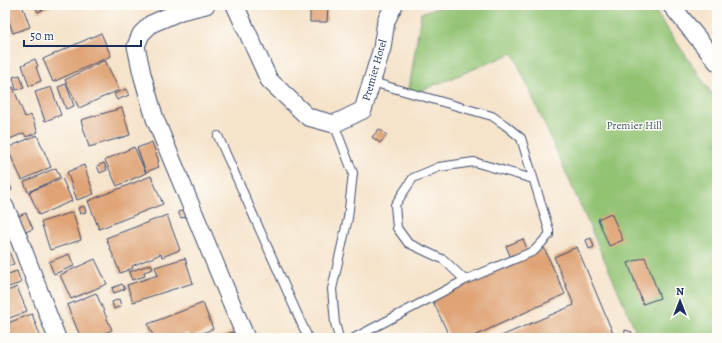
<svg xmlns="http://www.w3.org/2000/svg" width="722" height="343" viewBox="0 0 722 343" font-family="Alegreya,serif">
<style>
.green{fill:#92c373;stroke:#567968}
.building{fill:#dfa375}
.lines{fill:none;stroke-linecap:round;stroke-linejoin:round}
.lane-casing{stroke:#3c4a6e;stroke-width:10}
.street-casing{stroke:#3c4a6e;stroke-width:19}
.lane{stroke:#fff;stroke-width:8}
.street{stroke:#fff;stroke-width:17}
.labels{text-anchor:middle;stroke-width:3;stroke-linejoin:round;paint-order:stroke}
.street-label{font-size:11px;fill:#1b2f5e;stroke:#fdfcf7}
.park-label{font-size:11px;fill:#3f5b64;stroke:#fdfcf7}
</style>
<rect width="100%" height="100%" fill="#fdfcf7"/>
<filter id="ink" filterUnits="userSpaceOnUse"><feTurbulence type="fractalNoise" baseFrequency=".025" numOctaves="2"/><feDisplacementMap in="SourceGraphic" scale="8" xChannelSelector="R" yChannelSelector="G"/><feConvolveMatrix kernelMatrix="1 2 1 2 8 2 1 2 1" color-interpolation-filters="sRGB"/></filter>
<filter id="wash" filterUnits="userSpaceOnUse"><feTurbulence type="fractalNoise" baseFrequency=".012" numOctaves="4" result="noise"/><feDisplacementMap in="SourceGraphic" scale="16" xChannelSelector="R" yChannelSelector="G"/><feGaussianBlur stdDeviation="0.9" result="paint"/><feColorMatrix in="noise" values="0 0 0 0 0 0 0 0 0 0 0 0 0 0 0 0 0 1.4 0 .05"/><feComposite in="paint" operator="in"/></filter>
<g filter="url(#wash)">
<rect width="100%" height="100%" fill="#f5e3ca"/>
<path class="green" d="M446 5H651L717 101V338H639L513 53 408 96 421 13Z"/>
<g id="blocks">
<path class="building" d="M5 5H22L30 27 13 33 5 9Z
M35 5H54L38 12Z
M310 5H328L327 22H310Z
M101 33 111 56 53 82 43 59Z
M35 59 38 66 36 67 41 81 29 86 22 65Z
M105 60 119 90 79 108 65 80Z
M20 75 24 88 16 90 13 77Z
M66 84 74 106 66 109 58 87Z
M13 87 25 117 31 115 38 132 26 137 24 133 5 141V91Z
M51 87 61 115 45 121 35 92Z
M126 89 129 95 117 100 114 94Z
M122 108 130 135 89 147 81 120Z
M379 129 387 135 380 143 372 137Z
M37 135 51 167 22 180 7 148Z
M152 142 159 162H157L159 167 146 172 137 148Z
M134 147 146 173 117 186 105 160Z
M104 163 107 170 100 173 97 166Z
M84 165 94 194 77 200 67 172Z
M56 168 60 177 28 192 24 182Z
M151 176 163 204 99 229 88 201Z
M62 178 72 201 39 215 29 192Z
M8 179 12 190 5 193V180Z
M84 206 86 212 80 214 78 208Z
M184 210 186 217 181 218 178 212Z
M73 212 81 240 50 250 41 222Z
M26 213 33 229 23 233 16 217Z
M611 213 623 240 609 246 598 219Z
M167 215 180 250 162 257 161 254 132 266 133 268 120 273 106 238Z
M591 238 594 247 589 249 586 240Z
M523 239 528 251 511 258 506 246Z
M5 241 14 264 5 267Z
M577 247 615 338H500L499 337 574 305 554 257Z
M544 248 565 294 470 338H450L432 299Z
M69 254 74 266 54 274 49 262Z
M645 257 660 298 643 304 628 263Z
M185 258 193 283 133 302 127 285 158 275 155 267Z
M95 259 107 284 71 299 60 275Z
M151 264 153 269 144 272 145 276 132 280 129 272Z
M17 271 21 283 5 288V275Z
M122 284 125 289 114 293 112 288Z
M17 287 27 311 5 320V292Z
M96 293 112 330 92 338H81L67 305Z
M119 299 121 306 114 309 112 302Z
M203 303 213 329 189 338 188 333 177 338H154L148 324Z
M32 314 41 338H9L5 328V324Z
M625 330 632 332 630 338H624Z
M232 332 235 338H219Z"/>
</g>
</g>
<g filter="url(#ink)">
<use href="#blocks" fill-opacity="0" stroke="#3c4a6e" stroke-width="1"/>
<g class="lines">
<g class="lane-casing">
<path id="lane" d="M334 124 353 173 348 218 332 289 335 323 339 338
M218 136 308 338
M465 280 444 260 408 243 397 228 395 205 413 178 439 167 474 162 533 179
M354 338 465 280 534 251 549 235V230L521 138 505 125 492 116 372 82"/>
</g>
<g class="street-casing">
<path id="street" d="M206 5 181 11 151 24 141 34 136 46 142 74 155 119 246 338
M235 5 269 80 308 117 334 124 363 110 382 48 386 21 394 5
M671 5 717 62
M5 207 18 236 57 338"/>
</g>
<use href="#lane" class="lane"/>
<use href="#street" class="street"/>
</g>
</g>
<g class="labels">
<g class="street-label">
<text transform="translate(374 70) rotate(-74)" y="4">Premier Hotel</text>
</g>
<g class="park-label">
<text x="634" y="129">Premier Hill</text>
</g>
</g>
<rect width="722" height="343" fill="none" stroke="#fdfcf7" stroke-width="20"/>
<g transform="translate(680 301)" stroke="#fdfcf7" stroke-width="3" paint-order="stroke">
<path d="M0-3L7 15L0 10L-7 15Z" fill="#1b2f5e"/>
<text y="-6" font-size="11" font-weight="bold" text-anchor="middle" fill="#1b2f5e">N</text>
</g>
<path d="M24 40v6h117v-6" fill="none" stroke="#1b2f5e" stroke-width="2"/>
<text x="30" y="40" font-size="12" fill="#1b2f5e" stroke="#fdfcf7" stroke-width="3" paint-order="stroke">50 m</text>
</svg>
